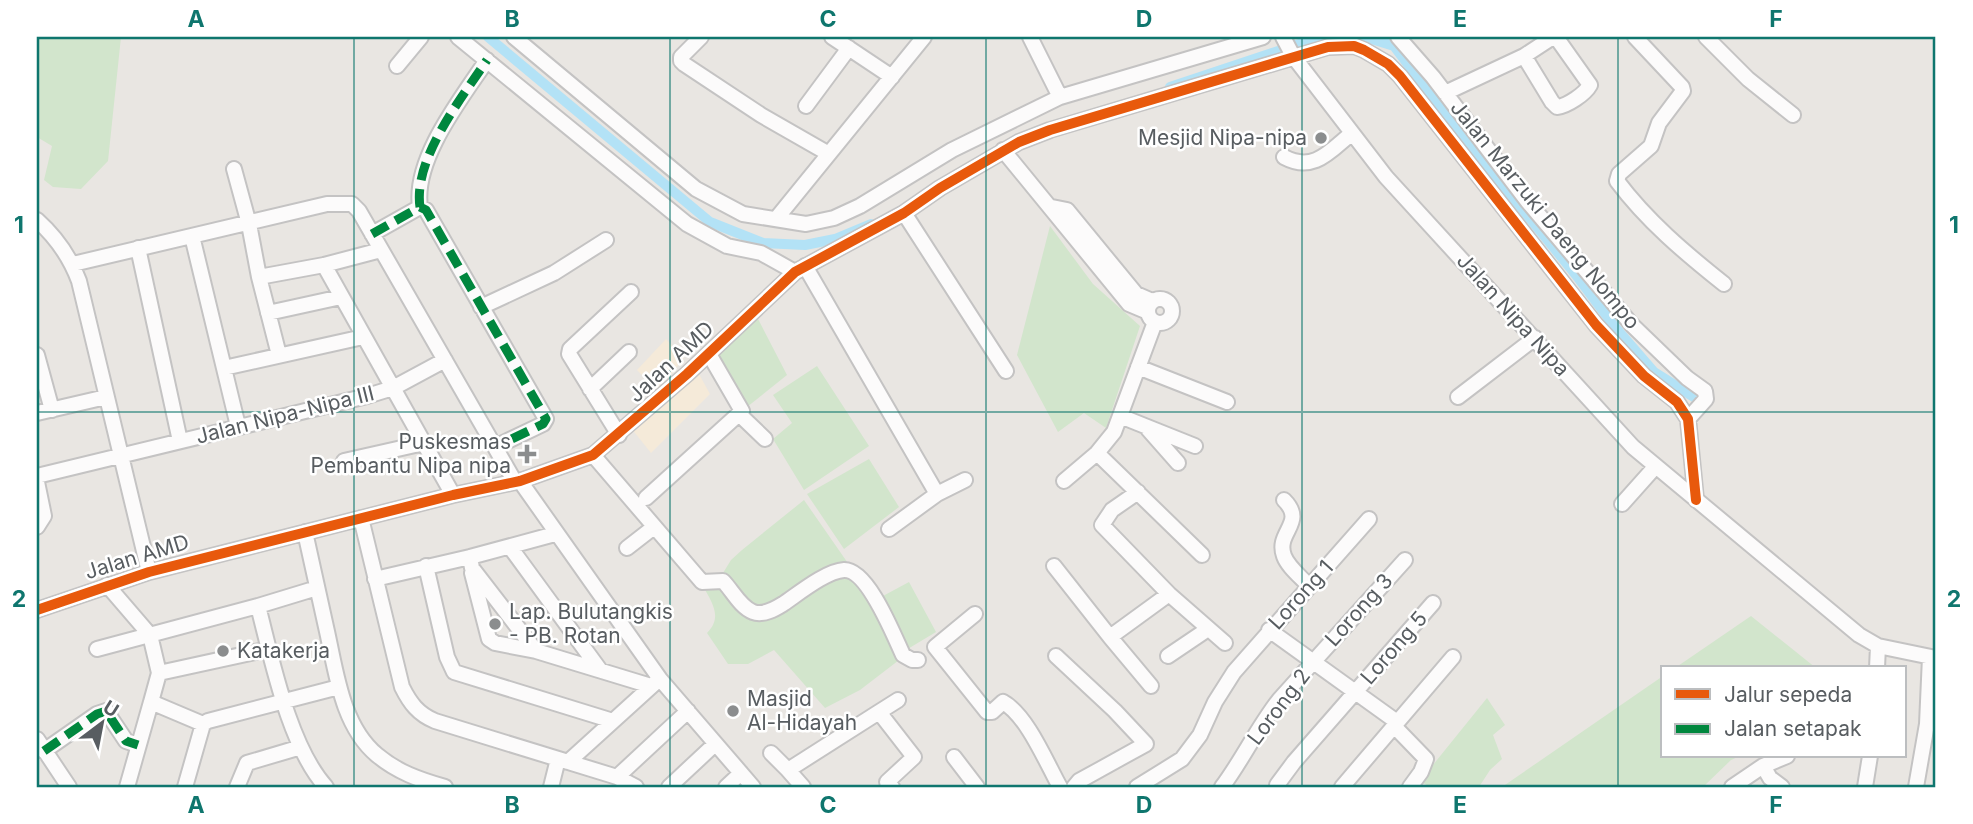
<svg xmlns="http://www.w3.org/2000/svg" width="1973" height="824" viewBox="0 0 1973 824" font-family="Inter,sans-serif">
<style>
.commercial{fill:#f5ead9}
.green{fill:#d2e5cc}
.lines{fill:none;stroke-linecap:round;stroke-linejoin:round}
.canal{stroke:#b3e2f6;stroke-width:10}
.minor-casing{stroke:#c4c3c3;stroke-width:18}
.minor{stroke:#fcfbfb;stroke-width:14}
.quiet{stroke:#00873e;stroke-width:9;stroke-dasharray:18 9;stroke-linecap:butt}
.cycleway-casing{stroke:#fff;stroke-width:15}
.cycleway{stroke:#e8590c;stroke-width:10}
.grid{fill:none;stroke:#0f766e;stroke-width:2;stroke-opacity:0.55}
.poi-dot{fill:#8b8d8e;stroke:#fff;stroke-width:2.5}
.labels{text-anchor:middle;stroke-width:5;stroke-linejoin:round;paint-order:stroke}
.poi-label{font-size:21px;fill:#585d61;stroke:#fff;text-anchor:start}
.street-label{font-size:21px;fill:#585d61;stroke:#fff}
.neatline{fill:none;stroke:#0f766e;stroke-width:2.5}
.grid-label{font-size:23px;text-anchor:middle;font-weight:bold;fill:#0f766e}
</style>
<rect width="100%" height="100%" fill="#e9e6e2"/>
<path class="commercial" d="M666 339 684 358 657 391 637 370Z
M698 372 710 394 651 453 631 428Z"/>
<path class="green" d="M37 37H121L108 161 81 189 53 187 44 180 52 146 37 137Z
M1050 226 1093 284 1140 326 1106 428 1084 413 1058 432 1017 355Z
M757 317 787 375 747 407 716 354Z
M817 366 869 446 804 490 773 439 792 423 773 395Z
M869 459 899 507 844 549 807 494Z
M804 500 868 592 903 657 860 690 825 708 774 650 748 664H728L707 633C723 617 712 603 703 586L723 573 731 560 742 550Z
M909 582 936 632 906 650 883 596Z
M1751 616 1816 668H1675Z
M1663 676V756H1740L1731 760 1703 787H1502Z
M1487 698 1505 725 1493 735 1502 759 1490 770 1479 787H1430L1420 781Z"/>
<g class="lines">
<path class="canal" d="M488 37 710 222 763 243 805 245 835 239 871 224
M1365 37 1394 46 1457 129 1576 275 1615 327 1654 372 1697 399
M1170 87 1320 37"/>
<g class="minor-casing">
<path id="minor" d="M458 37 687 224 727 246 761 253 795 272
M514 37 696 189 743 214 806 224 834 218 860 206 952 150 1060 97 1263 37
M701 37 681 57V61L684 64 761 115 829 154
M832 37 892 77
M1030 37 1060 97
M1283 37 1293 56 1386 177 1633 447 1859 635 1878 646 1936 658
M1398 37 1433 77 1528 202 1632 325 1687 378 1705 391 1706 399 1688 419
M1635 37 1682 87 1683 91 1659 123 1651 146 1619 174 1617 181C1647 221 1685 253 1724 284
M1706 37 1748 79 1793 115
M1524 56 1552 102 1557 107C1567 106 1585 94 1590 85L1556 37
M397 66 421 37
M1445 93 1524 56 1553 37
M806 106 849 48
M1003 150 1129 304 1148 312
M1284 157C1314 173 1330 151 1352 133
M234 169 249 224 259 277 324 265 381 250
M420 207 426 210 546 419 543 424 495 447
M420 207C413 159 461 99 487 60
M1052 207 1067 210 1136 294 1152 301
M904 213 1006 371
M776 219 924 37
M37 220C56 237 70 257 79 281L149 572
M372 234 420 207
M192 236 238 426
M138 248 180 441
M73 264 327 204H352L359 211 515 482
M324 265 453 495
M805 266 937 494 889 529
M259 277 279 355
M1148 311a12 12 0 1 1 24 0a12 12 0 1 1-24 0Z
M481 307 554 273 606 240
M268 313 341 297
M37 355 52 410
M1138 367 1227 402
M224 368 363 337
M590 389 629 352
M1458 397 1535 338
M37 413 106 397
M740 415 765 439
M1120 416 1195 446
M1148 429 1178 463
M619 435 569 354 570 349 631 292
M1097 453 1202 555
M593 455 702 582 723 581C732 590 740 607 753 612 763 616 775 609 783 604 798 594 826 571 844 570 868 569 894 636 903 655L912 660H918
M344 461 424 443
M37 476 367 396 393 388 445 360
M520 481 660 679 753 787
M1064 481 1097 453 1114 432 1155 322
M37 482 44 516 37 527
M1138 492 1112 510 1102 525 1169 594 1225 643
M937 494 965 480
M646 498 742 411 709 354
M1284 500C1307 523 1275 532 1284 556 1288 567 1301 577 1309 586
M1622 504 1655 467
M361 518 402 687C410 703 418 714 435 721L617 777 636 787
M305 532C312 564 319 595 326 627 336 670 341 725 377 755 397 772 420 780 445 787
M510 547 600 670
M627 548 654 527
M470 557 472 568 536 651 651 686
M426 566 447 657 454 672 613 721
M1054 566 1110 637
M472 573 489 639 495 643 536 651
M375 579 470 557 555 534
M107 585 150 635 159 673 151 702 203 724
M258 606 317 588
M37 610 149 572 453 495 520 481 593 455 687 374 795 272 904 213 940 188 1019 142 1050 130 1328 47 1354 46 1364 50 1388 64 1400 76 1596 325 1644 376 1677 402 1688 419 1696 500
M975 614 935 647 987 712H992L1003 702C1027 715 1047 764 1060 787
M1269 630 1397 722
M97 649 258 606C272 660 289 746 326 787
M1056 656 1115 711 1146 744 1079 781 1074 787
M1168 656 1208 629
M1877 668 1878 646
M159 673 269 649
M1151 686 1110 637 1169 594
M1394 726 1426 759 1421 772 1410 787
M37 739 69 787
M44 751 97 714 106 711 126 741 138 745
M771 753 788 770
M954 757 977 787
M568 762 655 683
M1763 766 1770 778 1782 787
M617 777 688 711
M1277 785 1294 762 1433 603
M127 787 151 702
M185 787 203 724 208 721 339 687
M237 787 247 763 301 747
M551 787 558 759
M669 787 715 744
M726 787 741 773
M803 787 788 770 879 712
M892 787 887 782 914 757 879 712 898 700
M1137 787 1182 759 1200 735 1215 702 1234 672 1369 519
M1222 787C1243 759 1257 728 1279 700L1405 560
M1342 787 1453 657
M1732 787 1763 766 1787 756
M1865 787 1870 756
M1916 787 1927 724 1930 657"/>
</g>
<use href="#minor" class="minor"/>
<path class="quiet" d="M420 207 426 210 546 419 543 424 495 447
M420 207C413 159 461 99 487 60
M372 234 420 207
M44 751 97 714 106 711 126 741 138 745"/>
<g class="cycleway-casing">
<path id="cycleway" d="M37 610 149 572 453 495 520 481 593 455 687 374 795 272 904 213 940 188 1019 142 1050 130 1328 47 1354 46 1364 50 1388 64 1400 76 1596 325 1644 376 1677 402 1688 419 1696 500"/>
</g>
<use href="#cycleway" class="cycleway"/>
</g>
<path class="grid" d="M354 37V787M670 37V787M986 37V787M1302 37V787M1618 37V787M37 412H1936"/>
<g class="poi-dot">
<circle cx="1321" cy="138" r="7"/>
<path d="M523.5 443.5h7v7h7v7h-7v7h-7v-7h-7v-7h7z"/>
<circle cx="495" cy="624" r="7"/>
<circle cx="223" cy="651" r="7"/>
<circle cx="733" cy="711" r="7"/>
</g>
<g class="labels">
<g class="poi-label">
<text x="1307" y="145" text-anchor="end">Mesjid Nipa-nipa</text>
<text x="511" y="449" text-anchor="end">Puskesmas<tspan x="511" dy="24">Pembantu Nipa nipa</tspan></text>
<text x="509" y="619">Lap. Bulutangkis<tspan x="509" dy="24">- PB. Rotan</tspan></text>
<text x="237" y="658">Katakerja</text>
<text x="747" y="706">Masjid<tspan x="747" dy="24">Al-Hidayah</tspan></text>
</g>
<g class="street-label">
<text transform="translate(1545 215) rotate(51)" y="7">Jalan Marzuki Daeng Nompo</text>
<text transform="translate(1513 315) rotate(48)" y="7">Jalan Nipa Nipa</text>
<text transform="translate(671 362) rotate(-43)" y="7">Jalan AMD</text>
<text transform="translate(285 415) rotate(-14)" y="7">Jalan Nipa-Nipa III</text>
<text transform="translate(137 557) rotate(-17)" y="7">Jalan AMD</text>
<text transform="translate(1301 595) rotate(-48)" y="7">Lorong 1</text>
<text transform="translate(1359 610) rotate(-48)" y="7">Lorong 3</text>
<text transform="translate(1394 648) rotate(-49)" y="7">Lorong 5</text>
<text transform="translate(1279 707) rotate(-53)" y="7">Lorong 2</text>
</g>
</g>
<rect width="1973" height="824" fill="none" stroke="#ffffff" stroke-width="77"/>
<rect x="1661" y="666" width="245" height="91" fill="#ffffff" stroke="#bcbec0" stroke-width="2"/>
<rect x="1675" y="689" width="35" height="10" fill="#e8590c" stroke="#bcbec0" stroke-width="2"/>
<text x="1724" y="702" font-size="21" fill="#585d61">Jalur sepeda</text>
<rect x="1675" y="724" width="35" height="10" fill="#00873e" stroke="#bcbec0" stroke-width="2"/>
<text x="1724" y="736" font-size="21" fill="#585d61">Jalan setapak</text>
<g transform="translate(102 723) rotate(32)" stroke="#ffffff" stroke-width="5" paint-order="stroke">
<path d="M0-5L12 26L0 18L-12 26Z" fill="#585d61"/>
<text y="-10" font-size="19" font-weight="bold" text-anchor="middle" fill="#585d61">U</text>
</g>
<rect x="38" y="38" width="1896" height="748" class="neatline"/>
<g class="grid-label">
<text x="196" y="27">A</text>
<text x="512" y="27">B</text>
<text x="828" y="27">C</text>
<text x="1144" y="27">D</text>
<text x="1460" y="27">E</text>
<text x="1776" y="27">F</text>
<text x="19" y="233">1</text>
<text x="1954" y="233">1</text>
<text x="19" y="607">2</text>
<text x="1954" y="607">2</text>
<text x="196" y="813">A</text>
<text x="512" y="813">B</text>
<text x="828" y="813">C</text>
<text x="1144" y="813">D</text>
<text x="1460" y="813">E</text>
<text x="1776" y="813">F</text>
</g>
</svg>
